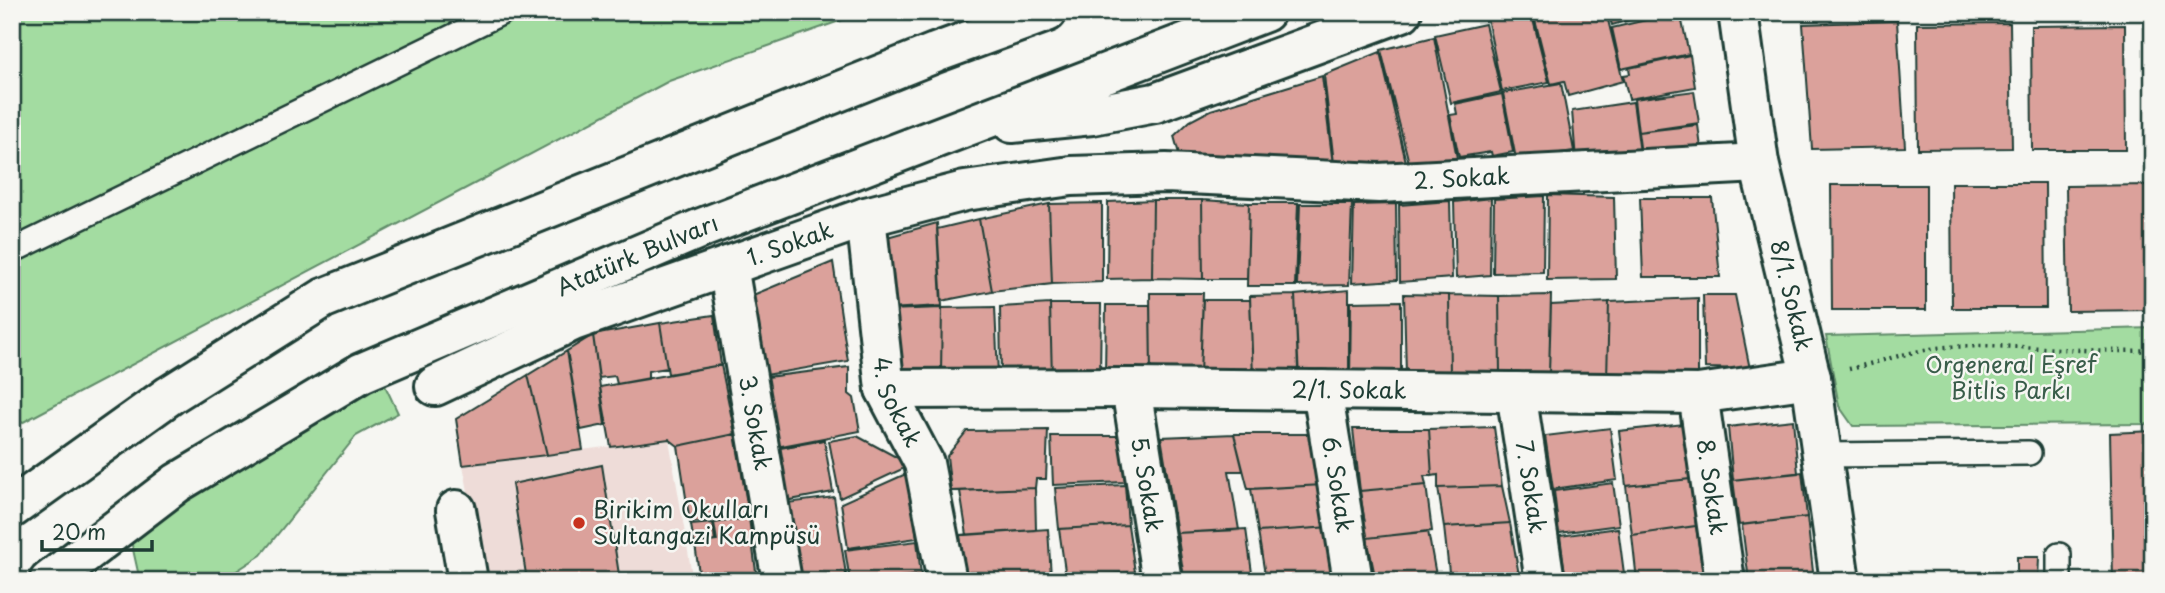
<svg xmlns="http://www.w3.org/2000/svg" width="2165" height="593" viewBox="0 0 2165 593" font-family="'Playpen Sans',sans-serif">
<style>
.built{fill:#eedcd8}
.green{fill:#a3dca1;stroke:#618c6a;stroke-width:2}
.building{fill:#dba19b;stroke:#1f3d34;stroke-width:2}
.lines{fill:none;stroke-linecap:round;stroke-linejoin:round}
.service-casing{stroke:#1f3d34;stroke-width:28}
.minor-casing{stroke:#1f3d34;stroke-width:44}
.tertiary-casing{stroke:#1f3d34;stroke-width:44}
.trunk-casing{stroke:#1f3d34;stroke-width:44}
.path{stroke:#1f3d34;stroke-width:4.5;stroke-dasharray:2 5;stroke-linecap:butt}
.service{stroke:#f6f6f2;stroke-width:23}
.minor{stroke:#f6f6f2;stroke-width:38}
.tertiary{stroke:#f6f6f2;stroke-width:38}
.trunk{stroke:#f6f6f2;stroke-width:38}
.poi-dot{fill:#c8321e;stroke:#f6f6f2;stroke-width:2.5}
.labels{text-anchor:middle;stroke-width:5;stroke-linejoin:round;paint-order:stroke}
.street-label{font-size:23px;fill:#1f3d34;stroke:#f6f6f2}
.park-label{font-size:23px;fill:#395d4a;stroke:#f6f6f2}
.poi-label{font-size:23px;fill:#1f3d34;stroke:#f6f6f2;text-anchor:start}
</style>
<rect width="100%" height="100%" fill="#f6f6f2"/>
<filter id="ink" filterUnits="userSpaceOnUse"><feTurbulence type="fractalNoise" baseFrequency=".0143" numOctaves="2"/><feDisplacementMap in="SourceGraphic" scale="14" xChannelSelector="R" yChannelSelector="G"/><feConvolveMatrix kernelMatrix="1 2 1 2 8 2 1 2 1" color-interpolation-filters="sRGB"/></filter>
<g filter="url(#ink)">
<path class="built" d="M669 439 693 581H485L463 465Z"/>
<path class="green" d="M12 12H865L669 81 12 428Z
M2153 328V424L1853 426 1839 406 1826 336Z
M381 377 398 413 356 436 261 555 221 581H140L130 536 177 500Z"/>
<path class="building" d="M1506 12H1531L1549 82 1502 91 1487 18Z
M1533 12H1606L1623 81 1568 96 1564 81 1551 84Z
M1608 12H1657L1612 25Z
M1680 12 1689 54 1621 69 1612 28Z
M1897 21 1905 147 1812 149 1803 24Z
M2010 23 2012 148 1918 149 1917 24Z
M1485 24 1501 92 1451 103 1435 35Z
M2125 25 2126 150H2032L2031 26Z
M1434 37 1457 158 1409 163 1381 50Z
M1380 52 1406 162 1334 163 1324 75Z
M1690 55 1695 87 1629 99 1623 75 1630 74 1629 68Z
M1322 76 1333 165 1181 161 1174 136 1190 121 1211 110Z
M1561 83 1574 151 1516 159 1503 93Z
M1694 91 1699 123 1638 132 1634 99Z
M1502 94 1513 152 1492 156 1491 152 1459 157 1450 115 1457 114 1455 104Z
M1633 102 1641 160H1576L1572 111Z
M1698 125 1702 155 1642 162 1638 132Z
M1951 183H2045L2046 308H1952Z
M1831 185H1926V310H1832Z
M2153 185V310L2068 311 2066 186Z
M1548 195 1614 197 1616 279 1547 280Z
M1544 196 1543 272 1493 273 1494 199Z
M1491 198 1490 275 1456 278 1454 202Z
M1640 198H1712L1720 277H1643Z
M1153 200H1202L1203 279 1152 278Z
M1153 200 1152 278 1107 279 1108 202Z
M1202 200 1249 203 1247 279H1203Z
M1450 201 1452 278 1400 282 1399 205Z
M1102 203V282L1052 284 1049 204Z
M1249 203H1298L1295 286H1247Z
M1049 204 1052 284 992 291 979 219Z
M1300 204H1352L1349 285 1297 286Z
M1396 204 1397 280 1352 283 1354 205Z
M979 219 992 291 941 301 937 229Z
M937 223 942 306 887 309V237Z
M833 262 848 361 754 377 753 295Z
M1349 290V373L1298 369 1295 295Z
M1150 293H1203L1200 374 1151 373Z
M1404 294 1449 295 1450 375 1406 376Z
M1295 295 1299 379 1253 377 1250 296Z
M1449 295 1499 296 1500 373 1450 375Z
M1551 295 1549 374 1500 373 1499 296Z
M1703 295H1735L1750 369 1705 368Z
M1698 298V375L1607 378 1609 302Z
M1203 300H1250L1253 377 1200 374Z
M1401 301V378L1350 379 1351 302Z
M1609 302 1607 378 1549 374 1551 305Z
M1050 304 1052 377 1001 373 1000 307Z
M1050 304H1101L1100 377H1052Z
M1106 305H1150L1151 373 1105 374Z
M995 307 998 375 941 372 942 308Z
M942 308 941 372H890L888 310Z
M714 315 721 365 668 374 660 323Z
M660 323 667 368 648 371V379L617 384 615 376 599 378 593 335Z
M593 335 605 425 581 430 567 351Z
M567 351 583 450 547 455 528 375Z
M721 365 735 434 678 446 669 439 611 447 600 387Z
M849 367V394L854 398 860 431 771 448 767 377Z
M528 375 547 455 463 465 456 419Z
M1793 420 1798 473 1733 480 1728 427Z
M1684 424 1690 479 1626 486 1619 431Z
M1494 427 1502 486 1438 488V475L1432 476 1429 429Z
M1610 428 1617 480 1553 489 1545 436Z
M1353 429H1429L1432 476H1424L1426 485 1360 491Z
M1048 430 1046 479H1036L1035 488 951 491 947 456 967 431Z
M2153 431V581H2113L2110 433Z
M735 434 749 515 690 523 678 446Z
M1234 434 1243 471H1229L1239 530 1177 533 1161 437Z
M1234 434H1317L1323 485 1248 489Z
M857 436 911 465 840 498 829 441Z
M1051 436H1120L1125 482 1053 485Z
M824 440 833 492 785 501 775 449Z
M602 465 620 581H527L512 484Z
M1802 472 1807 517 1739 525 1733 480Z
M908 473 917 538 848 548 841 503Z
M1690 479 1696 526 1632 535 1626 486Z
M1613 483 1619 525 1559 533 1554 491Z
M1125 485 1128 525 1059 529 1055 488Z
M1323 485 1330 527 1258 532 1251 489Z
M1426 485 1432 531 1367 538 1360 491Z
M1502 486 1510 523 1444 527 1438 488Z
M1035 488 1036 530 967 535 960 491Z
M834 497 847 581H790L779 504Z
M1807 517 1814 581H1749L1742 525Z
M749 518 757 579 700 581 695 544 717 541 714 523Z
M713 523 715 541 694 543 691 525Z
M1510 523 1520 581H1450L1444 527Z
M1128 525 1135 572 1066 578 1059 529Z
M1696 526 1704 581H1637L1632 535Z
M1330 527 1337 581H1266L1258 532Z
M1618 528 1625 581H1566L1560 536Z
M1048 529 1051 577 966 581 960 535Z
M1246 529 1252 573 1184 577 1177 533Z
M1428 531 1437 581H1376L1367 538Z
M917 541 921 575 850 581 845 550Z
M2017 557H2039L2038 581H2017Z
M1135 572 1136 581H1067L1066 578Z
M1252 573 1253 581H1184V577Z
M1048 577V581H993Z"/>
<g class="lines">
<g class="service-casing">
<path id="service" d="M12 251 503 12
M1822 455 2029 453
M2059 581V555"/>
</g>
<g class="minor-casing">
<g id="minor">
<path id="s1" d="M866 217 885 389 924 463 947 581"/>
<path id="s2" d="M728 266 782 581"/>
<path id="s3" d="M435 386 573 321 866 217 965 191 1071 176 1166 173 1379 183 1759 163"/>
<path id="s4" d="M1131 388 1162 581"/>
<path id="s5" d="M885 389 1131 388 1698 394 1811 378"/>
<path id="s6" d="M1322 390 1353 581"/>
<path id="s7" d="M1516 392 1545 581"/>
<path id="s8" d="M1698 394 1725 581"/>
<path d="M456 510 468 581"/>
</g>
</g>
<g class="tertiary-casing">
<g id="tertiary">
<path id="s9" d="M1738 12 1759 163 1811 378 1840 581"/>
</g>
</g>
<g class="trunk-casing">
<g id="trunk">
<path d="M1012 123 1092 115 1155 103 1402 12"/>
<path d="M12 508 170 395 324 298 935 53 1047 12"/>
<path id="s10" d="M49 581 177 483 361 373 699 229 1265 12"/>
</g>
</g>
<path class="path" d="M1849 369C1881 362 1915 349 1948 347 2017 343 2085 354 2153 350"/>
<use href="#service" class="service"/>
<use href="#minor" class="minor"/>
<use href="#tertiary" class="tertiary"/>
<use href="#trunk" class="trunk"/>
</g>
</g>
<circle class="poi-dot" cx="579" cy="523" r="7"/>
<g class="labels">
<g class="street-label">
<text dy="8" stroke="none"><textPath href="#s3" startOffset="1064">2. Sokak</textPath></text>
<text dy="8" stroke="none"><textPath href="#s3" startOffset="383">1. Sokak</textPath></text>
<text dy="8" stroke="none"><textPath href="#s10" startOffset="676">Atatürk Bulvarı</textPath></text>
<text dy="8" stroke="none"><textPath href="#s9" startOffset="289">8/1. Sokak</textPath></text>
<text dy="8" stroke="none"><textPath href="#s5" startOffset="464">2/1. Sokak</textPath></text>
<text dy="8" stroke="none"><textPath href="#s1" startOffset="189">4. Sokak</textPath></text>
<text dy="8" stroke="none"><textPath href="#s2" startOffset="159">3. Sokak</textPath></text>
<text dy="8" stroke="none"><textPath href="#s4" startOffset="98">5. Sokak</textPath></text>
<text dy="8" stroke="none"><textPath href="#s6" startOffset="96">6. Sokak</textPath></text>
<text dy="8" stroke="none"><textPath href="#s7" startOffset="96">7. Sokak</textPath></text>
<text dy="8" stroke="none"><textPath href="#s8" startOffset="94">8. Sokak</textPath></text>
</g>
<g class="park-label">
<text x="2011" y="373">Orgeneral Eşref<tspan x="2011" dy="26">Bitlis Parkı</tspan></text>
</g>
<g class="poi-label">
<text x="593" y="518">Birikim Okulları<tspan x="593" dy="26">Sultangazi Kampüsü</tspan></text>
</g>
</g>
<rect width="2165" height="593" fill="none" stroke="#f6f6f2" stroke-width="42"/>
<rect x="21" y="21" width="2123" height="551" fill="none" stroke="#1f3d34" stroke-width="2.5" filter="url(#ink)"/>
<path d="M42 540v10h110v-10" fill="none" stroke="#1f3d34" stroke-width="3.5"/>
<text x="52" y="540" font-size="21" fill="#1f3d34" stroke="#f6f6f2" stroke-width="5" paint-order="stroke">20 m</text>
</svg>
